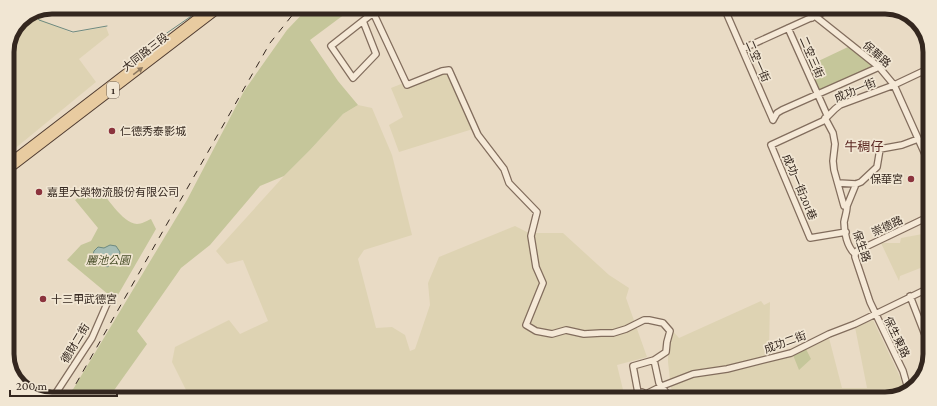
<svg xmlns="http://www.w3.org/2000/svg" width="937" height="406" viewBox="0 0 937 406" font-family="'Crimson Pro','Noto Sans TC',serif">
<style>
.farmland{fill:#ded3b3}
.green{fill:#c5c69a}
.water{fill:#a6bdb4;stroke:#6e8a80}
.lines{fill:none;stroke-linecap:round;stroke-linejoin:round}
.stream{stroke:#6e8a80;stroke-width:1}
.minor-casing{stroke:#826d5d;stroke-width:8}
.major-casing{stroke:#503c31;stroke-width:9}
.minor{stroke:#f5e9d7;stroke-width:5.5}
.major{stroke:#e8cba0;stroke-width:7}
.rail{stroke:#34271f;stroke-width:1;stroke-dasharray:7 7;stroke-linecap:butt}
.oneway{fill:#8e7960}
.poi-dot{fill:#8b333d;stroke:#f1e6d3;stroke-width:1.5}
.labels{text-anchor:middle;stroke-width:3.5;stroke-linejoin:round;paint-order:stroke}
.shield{fill:#f1e6d3;stroke:#6d6055;stroke-width:1}
.shield-label{font-size:10px;font-weight:bold;fill:#34271f}
.street-label{font-size:11px;fill:#34271f;stroke:#f1e6d3}
.poi-label{font-size:11px;fill:#34271f;stroke:#f1e6d3;text-anchor:start}
.park-label{font-size:11px;font-style:italic;fill:#484e28;stroke:#f1e6d3}
.quarter-label{font-size:13px;fill:#5c2923;stroke:#f1e6d3}
.rim{fill:none;stroke:#34271f;stroke-width:5}
</style>
<rect width="100%" height="100%" fill="#e9dbc5"/>
<path class="farmland" d="M38 13 42 20 72 33 106 27 109 35 79 59 96 82 7 155V49L20 20Z
M439 69H449L476 128 399 152 389 125 403 117 391 88Z
M358 105 372 108 392 155 412 235 364 250 358 259 376 328 392 327 405 335 410 351 415 349 430 305 428 283 439 257 515 226 529 233H563L609 275 629 288 626 298 647 357 617 365 625 398 189 396 172 362 175 347 229 320 240 334 268 321 243 260 227 264 216 251 284 176 310 150 343 114Z
M928 233V265L900 276 899 281 881 243H900L901 238Z
M761 301 764 305 770 302 769 348 775 360 790 356 829 338 842 388H867L855 327 873 320 901 379 904 393 885 399 676 398 671 388 668 362V343L671 329 679 338Z"/>
<path class="green" d="M308 8H353L310 40 338 81 358 105 343 114 310 150 284 176 260 186 210 245 181 268 137 331 147 344 110 396H69L187 200 244 91 287 30Z
M848 47 874 67 819 91 808 66Z
M97 185C106 196 122 223 137 224 142 224 146 221 151 219L156 229 115 300 67 260 81 245 91 241 98 228 75 200Z
M806 349 811 359 799 370 793 355Z"/>
<path class="water" d="M110 245 116 246 120 252 119 256 113 260V263L107 267 93 255 94 251 98 247 104 248Z"/>
<g class="lines">
<path class="stream" d="M35 14 39 20 73 32 107 26
M164 35 203 8"/>
<g class="minor-casing">
<path id="minor" d="M371 8 407 85 442 71 449 70 478 135 504 169 509 183 537 212 531 236 536 267 543 283 526 325 536 331 552 334 566 330 584 334 601 333H613L626 329 644 320H649L663 323 670 331 667 342 666 352 654 360 633 366 639 398
M725 10 773 120
M809 10 812 18
M815 16 879 67 894 85 929 163
M363 21 376 54 353 78 331 46 373 13
M788 28 827 115
M742 49 828 10
M825 118 833 133 835 144 833 161 834 170 844 206H847C847 211 845 217 844 222 844 232 847 247 855 254V257L870 302 903 371 909 392
M773 120 777 113 782 110 879 67
M838 183 856 184 861 182 877 167 880 149 902 145 918 139
M847 206 856 184
M846 232 810 238 771 145 823 121 835 109 840 105 894 85 930 68
M855 254 857 251 928 217
M910 296 927 340
M654 360 659 383 670 398
M54 396 92 338 109 299
M638 397 639 393 642 392 646 394 662 386 693 374 727 369 791 353 829 334 855 324 927 289"/>
</g>
<g class="major-casing">
<path id="major" d="M7 164 210 8
M7 171 220 8"/>
</g>
<use href="#minor" class="minor"/>
<use href="#major" class="major"/>
<path class="rail" d="M69 396 270 43 298 8"/>
</g>
<defs><path id="oneway-solid" d="M-6-.8H1V-3.2L6.5 0L1 3.2V.8H-6Z"/></defs>
<use class="oneway" href="#oneway-solid" transform="translate(138 71) rotate(-37)"/>
<g class="poi-dot">
<circle cx="112" cy="131" r="4"/>
<circle cx="911" cy="179" r="4"/>
<circle cx="39" cy="192" r="4"/>
<circle cx="43" cy="299" r="4"/>
</g>
<g class="labels">
<rect class="shield" x="107" y="82" width="12" height="16" rx="3"/>
<g class="shield-label">
<text x="113" y="94">1</text>
</g>
<g class="street-label">
<text transform="translate(145 52) rotate(-38)" y="4">大同路三段</text>
<text transform="translate(877 54) rotate(41)" y="4">保華路</text>
<text transform="translate(812 57) rotate(66)" y="4">二空三街</text>
<text transform="translate(758 61) rotate(66)" y="4">二空一街</text>
<text transform="translate(855 90) rotate(-23)" y="4">成功一街</text>
<text transform="translate(800 187) rotate(67)" y="4">成功一街201巷</text>
<text transform="translate(887 226) rotate(-25)" y="4">崇德路</text>
<text transform="translate(862 246) rotate(71)" y="4">保生路</text>
<text transform="translate(897 337) rotate(64)" y="4">保生東路</text>
<text transform="translate(785 342) rotate(-20)" y="4">成功二街</text>
<text transform="translate(75 343) rotate(-59)" y="4">德財二街</text>
</g>
<g class="poi-label">
<text x="120" y="135">仁德秀泰影城</text>
<text x="903" y="183" text-anchor="end">保華宮</text>
<text x="47" y="196">嘉里大榮物流股份有限公司</text>
<text x="51" y="303">十三甲武德宮</text>
</g>
<g class="park-label">
<text x="108" y="264">麗池公園</text>
</g>
<g class="quarter-label">
<text x="864" y="151">牛稠仔</text>
</g>
</g>
<path d="M0 0H937V406H0ZM52 14H885A38 38 0 0 1 923 52V354A38 38 0 0 1 885 392H52A38 38 0 0 1 14 354V52A38 38 0 0 1 52 14Z" fill="#f1e6d3" fill-rule="evenodd"/>
<path class="rim" d="M52 14H885A38 38 0 0 1 923 52V354A38 38 0 0 1 885 392H52A38 38 0 0 1 14 354V52A38 38 0 0 1 52 14Z"/>
<path d="M10 390v6h107v-6" fill="none" stroke="#34271f" stroke-width="2"/>
<text x="16" y="390" font-size="12" fill="#34271f" stroke="#f1e6d3" stroke-width="3" paint-order="stroke">200 m</text>
</svg>
